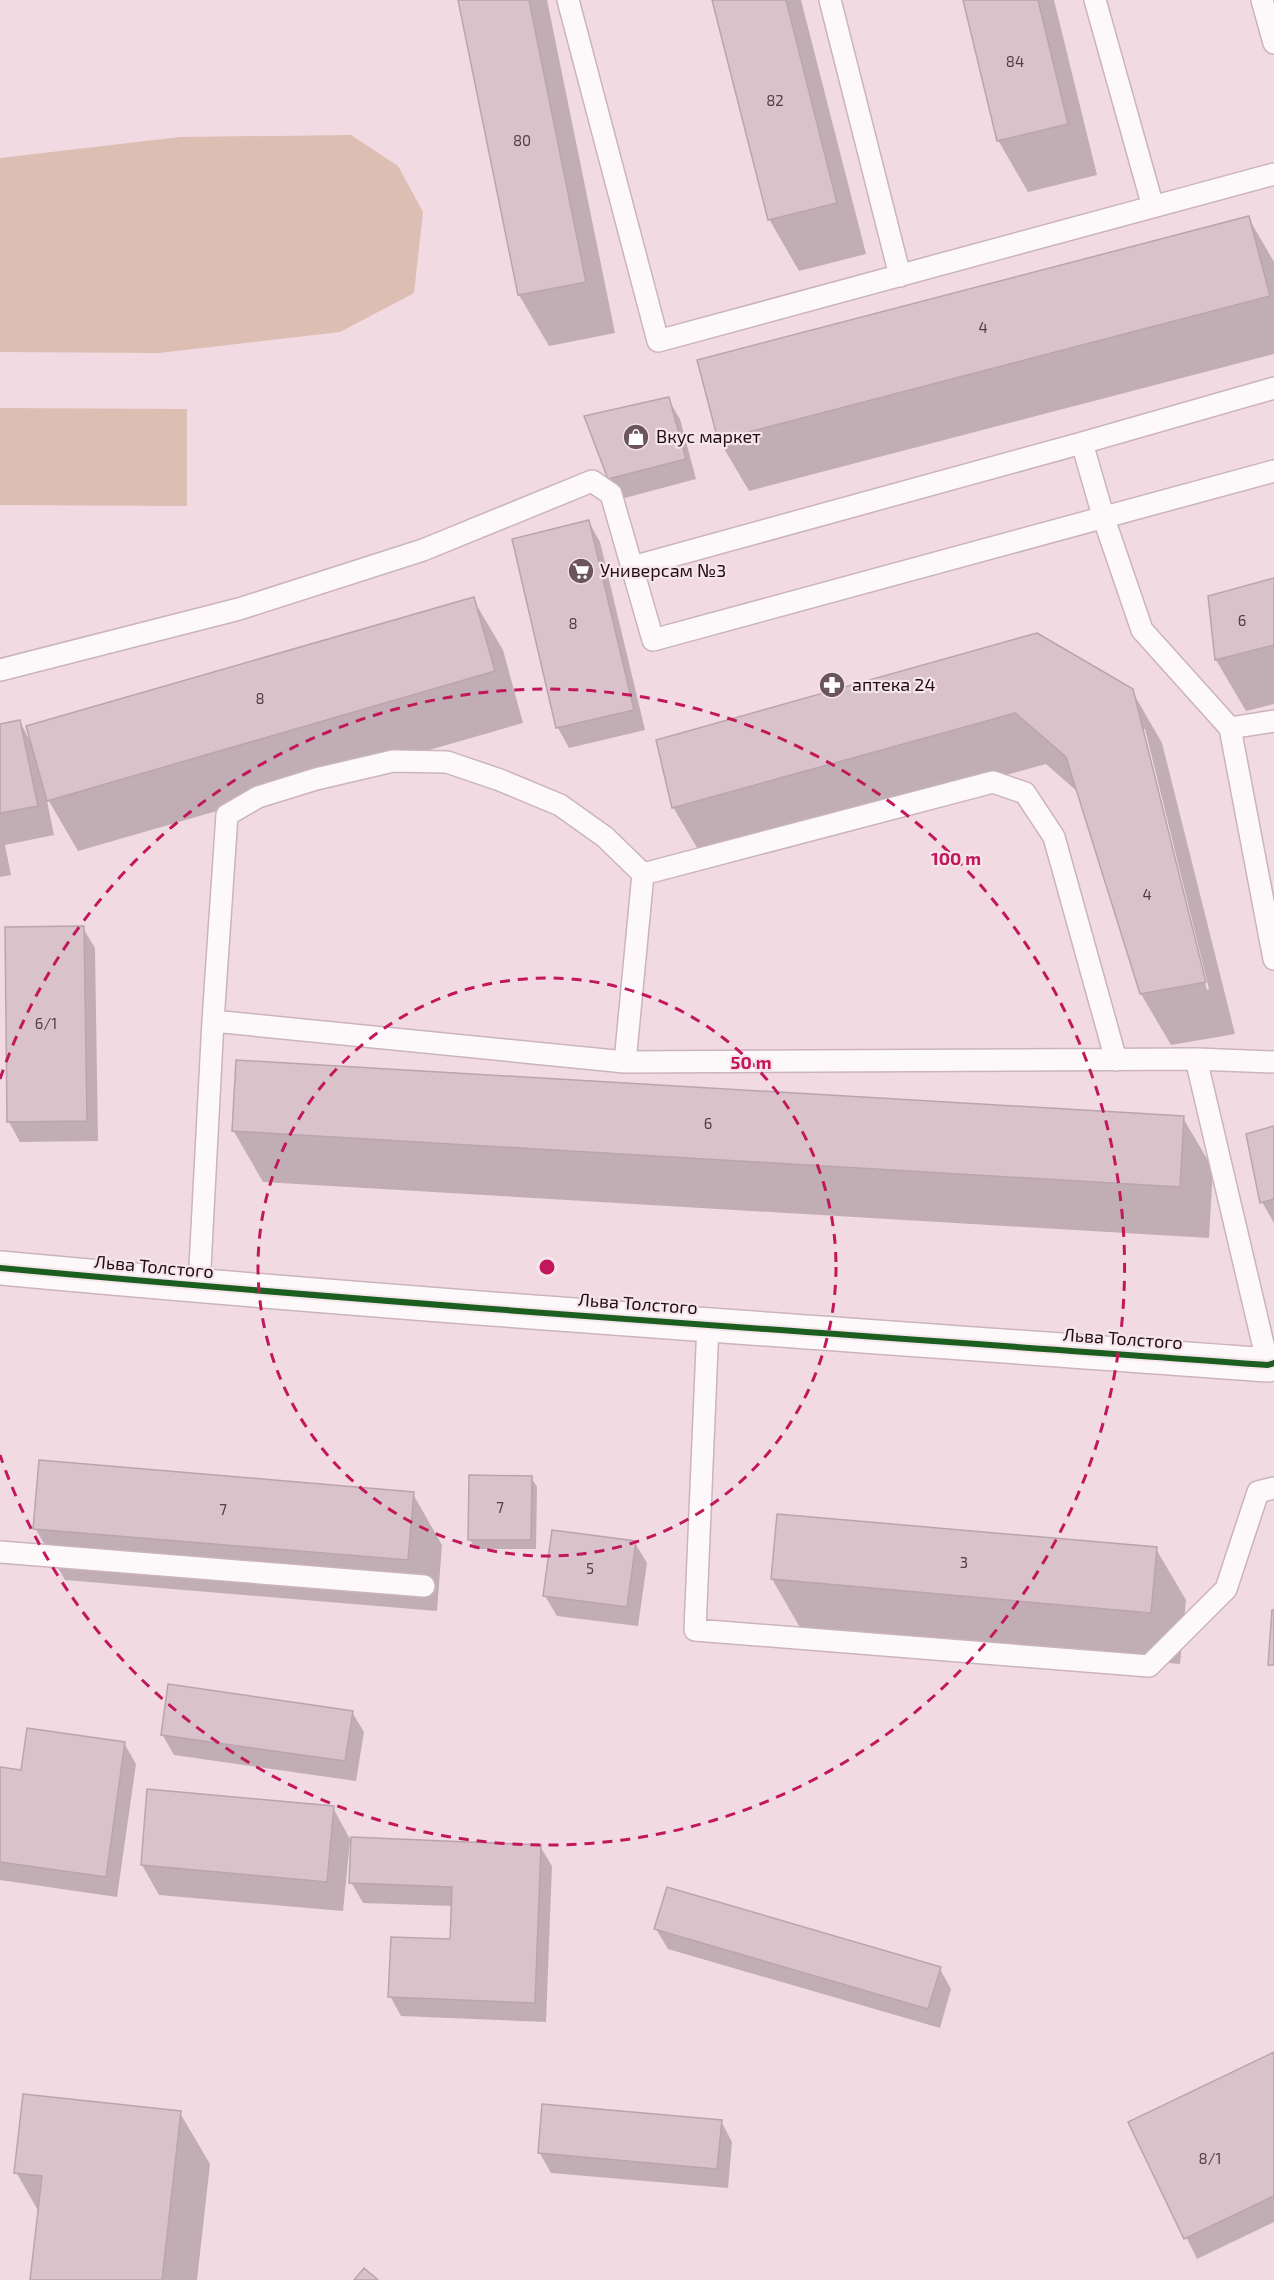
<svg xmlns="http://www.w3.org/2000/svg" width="1274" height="2280" viewBox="0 0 1274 2280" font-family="'Exo 2',sans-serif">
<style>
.green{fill:#ddbeb3}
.shadow{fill:#0003;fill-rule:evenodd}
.building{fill:#dac2cb;stroke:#bba4ad;stroke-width:1.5}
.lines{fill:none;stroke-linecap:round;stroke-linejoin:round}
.service-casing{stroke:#cbb4bc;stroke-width:24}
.tertiary-casing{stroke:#cbb4bc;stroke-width:36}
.service{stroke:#fdf9fb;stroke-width:21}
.tertiary{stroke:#fdf9fb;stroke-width:33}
.cycleway-casing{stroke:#f5e6eb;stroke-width:10}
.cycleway{stroke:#1b5e20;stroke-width:6}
.ring{fill:none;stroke:#c2185b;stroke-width:3;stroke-dasharray:10 8}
.labels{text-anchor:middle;stroke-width:4.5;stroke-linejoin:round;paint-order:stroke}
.number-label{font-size:15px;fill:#543c44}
.poi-label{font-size:18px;fill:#240c15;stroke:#f5e6eb;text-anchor:start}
.street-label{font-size:18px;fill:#240c15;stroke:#f5e6eb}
.centre{fill:#c2185b;stroke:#f5e6eb;stroke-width:3}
.ring-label{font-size:18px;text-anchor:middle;font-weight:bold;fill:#c2185b;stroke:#f5e6eb;stroke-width:4.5;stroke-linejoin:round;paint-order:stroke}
</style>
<rect width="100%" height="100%" fill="#f1dae2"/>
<path class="green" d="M351 135 398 166 423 212 414 293 340 332 159 353 0 352V158L180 137Z
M0 408 187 409V506L0 505Z"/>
<path class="shadow" d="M459 0H547L615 333 549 346 519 295Z
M714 0H801L866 254 799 271 769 219Z
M964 0H1054L1097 175 1028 192 998 140Z
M1248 217 1274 262V354L749 491 719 440Z
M668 399 680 419 696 479 621 499 609 478Z
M589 522 600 542 645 730 569 748 558 728Z
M1274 579V704L1246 711 1216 660 1209 597Z
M473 599 503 650 523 723 78 851 46 796 54 835 5 845 11 875 0 877V726L20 722 30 741Z
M1132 691 1162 743 1235 1034 1171 1045 1141 994 1079 793 1046 764 703 858 673 807 657 741ZM1142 729H1145L1209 989 1207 990Z
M83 928 95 948 98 1141 20 1142 9 1122Z
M1183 1118 1213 1169 1209 1238 263 1182 233 1130Z
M1274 1127V1223L1262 1202Z
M531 1477 537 1487 536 1549H475L470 1539Z
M413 1494 442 1545 437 1611 65 1580 35 1528Z
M778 1515 1156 1549 1186 1600 1180 1664 802 1631 772 1579Z
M635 1543 647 1563 638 1626 557 1616 545 1596Z
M352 1712 364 1732 356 1781 174 1755 162 1734Z
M124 1743 136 1764 117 1897 0 1880V1769L22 1772Z
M333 1808 350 1839 540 1846 552 1866 546 2022 401 2016 390 1996 451 1940 453 1906 363 1903 351 1882 352 1841H350L343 1911 159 1895 142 1865Z
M656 1929 940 1969 951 1989 940 2028 668 1949Z
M1274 2053V2222L1197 2259 1130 2123Z
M180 2113 210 2164 197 2280H32L40 2214 16 2172Z
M721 2121 732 2142 728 2188 551 2173 539 2152Z"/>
<path class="building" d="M458 0H529L586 282 518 295Z
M712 0H786L837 203 768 220Z
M963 0H1038L1068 124 997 141Z
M1249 216 1270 296 718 440 697 360Z
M669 397 686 459 608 479 584 416Z
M589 520 634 710 556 728 512 539Z
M1274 578V645L1215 660 1208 596Z
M474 597 495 671 47 801 26 726Z
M1037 633 1133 689 1206 982 1140 994 1066 757 1015 713 672 808 656 740Z
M20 720 38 806 0 813V724Z
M84 926 87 1121 7 1122 5 927Z
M236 1060 1184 1116 1180 1187 232 1131Z
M1274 1126V1199L1260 1203 1246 1134Z
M39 1460 414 1492 408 1560 33 1529Z
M469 1475 532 1476 531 1540H468Z
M777 1514 1157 1547 1151 1613 771 1579Z
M552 1530 636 1541 627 1607 543 1596Z
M1272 1610H1274V1665H1268Z
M168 1684 353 1711 345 1761 161 1735Z
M27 1728 125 1742 106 1877 0 1862V1767L21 1770Z
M147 1789 334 1806 327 1882 141 1865Z
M351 1837 541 1845 535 2003 388 1997 391 1937 450 1939 452 1887 349 1883Z
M667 1887 941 1967 928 2009 654 1929Z
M1274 2052V2196L1184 2239 1128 2122Z
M23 2094 181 2111 162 2280H30L42 2176 14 2173Z
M542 2104 722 2120 717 2169 538 2153Z
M364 2268 378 2280H354Z"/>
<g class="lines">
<g class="service-casing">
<path id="service" d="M568 0 658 341 1274 174
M830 0 900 276
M1095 0 1153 207
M1262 0 1274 43
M1274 388 1082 443 1104 519 1142 630 1230 728 1274 721
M632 567 1082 443
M0 670 239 609 423 550 592 481 611 494 653 640 1274 471
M1230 728 1274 959
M643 874 993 782 1025 793 1054 837 1116 1060
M625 1062 1196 1059
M199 1286 213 1021 625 1062 643 874 605 837 560 805 500 780 447 762 393 761 316 779 258 797 227 815 213 1021
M708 1324 695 1630 1149 1666 1226 1589 1258 1492 1274 1488
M1268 1365 1196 1059 1274 1062
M0 1552 424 1586"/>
</g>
<g class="tertiary-casing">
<path id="tertiary" d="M0 1268C422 1307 845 1334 1268 1365L1274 1363"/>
</g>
<use href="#service" class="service"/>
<use href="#tertiary" class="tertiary"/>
<g class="cycleway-casing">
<path id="cycleway" d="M0 1268C422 1307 845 1334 1268 1365L1274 1363"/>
</g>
<use href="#cycleway" class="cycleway"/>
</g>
<g class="ring">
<circle cx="547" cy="1267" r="289"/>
<path d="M0 1079A578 578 0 1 1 0 1455"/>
</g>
<defs>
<g id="shop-disc" transform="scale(1.35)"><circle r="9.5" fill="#6c545d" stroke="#f5e6eb"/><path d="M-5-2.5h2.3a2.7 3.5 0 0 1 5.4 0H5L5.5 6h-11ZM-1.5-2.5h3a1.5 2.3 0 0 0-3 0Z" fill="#fff"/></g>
<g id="supermarket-disc" transform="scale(1.35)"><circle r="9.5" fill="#6c545d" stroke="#f5e6eb"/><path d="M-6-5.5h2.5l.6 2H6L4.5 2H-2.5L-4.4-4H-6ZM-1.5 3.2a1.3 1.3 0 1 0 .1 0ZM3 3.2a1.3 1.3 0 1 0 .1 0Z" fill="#fff"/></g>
<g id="pharmacy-disc" transform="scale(1.35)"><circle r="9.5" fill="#6c545d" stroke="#f5e6eb"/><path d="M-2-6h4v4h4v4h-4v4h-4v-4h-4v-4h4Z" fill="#fff"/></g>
</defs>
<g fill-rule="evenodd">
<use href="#shop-disc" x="636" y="437"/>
<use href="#supermarket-disc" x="581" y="571"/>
<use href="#pharmacy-disc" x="832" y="685"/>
</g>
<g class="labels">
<g class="number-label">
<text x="1015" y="67">84</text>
<text x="775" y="106">82</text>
<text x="522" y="146">80</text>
<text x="983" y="333">4</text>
<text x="1242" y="626">6</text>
<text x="573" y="629">8</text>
<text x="260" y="704">8</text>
<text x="1147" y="900">4</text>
<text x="46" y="1029">6/1</text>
<text x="708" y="1129">6</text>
<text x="500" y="1513">7</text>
<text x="223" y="1515">7</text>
<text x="964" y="1568">3</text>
<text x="590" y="1574">5</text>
<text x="1210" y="2164">8/1</text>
</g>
<g class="poi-label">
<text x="656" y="443">Вкус маркет</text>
<text x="600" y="577">Универсам №3</text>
<text x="852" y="691">аптека 24</text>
</g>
<g class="street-label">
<text transform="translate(154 1267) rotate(5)" y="6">Льва Толстого</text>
<text transform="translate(638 1304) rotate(4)" y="6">Льва Толстого</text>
<text transform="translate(1123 1339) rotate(4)" y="6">Льва Толстого</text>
</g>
</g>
<circle cx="547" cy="1267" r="9" class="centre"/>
<g class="ring-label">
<text x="956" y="865">100 m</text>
<text x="751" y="1069">50 m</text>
</g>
</svg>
